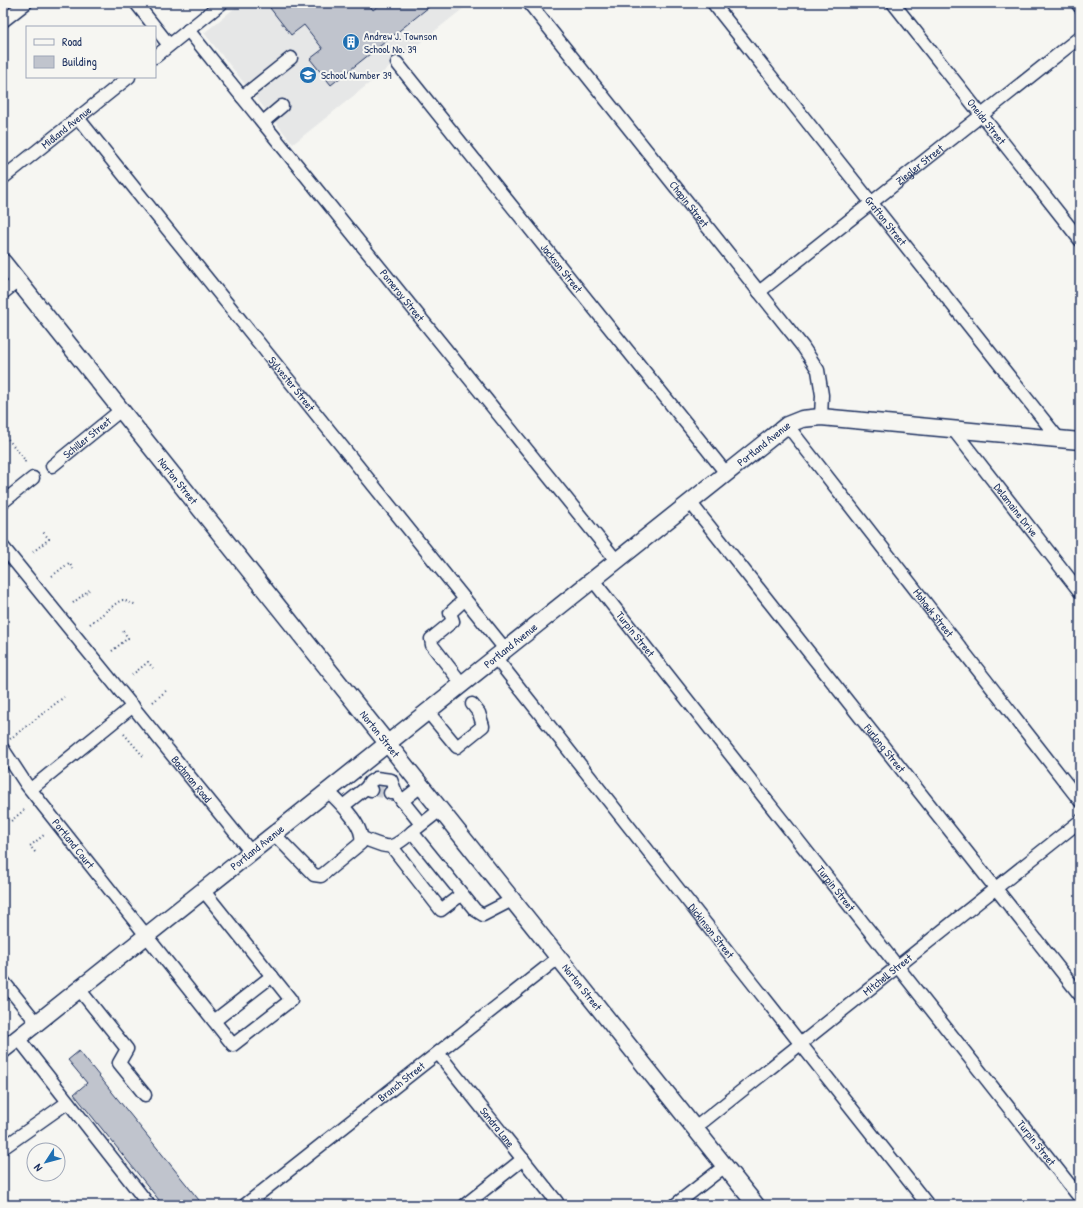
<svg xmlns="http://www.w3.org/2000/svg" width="1083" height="1208" viewBox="0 0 1083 1208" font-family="'Patrick Hand',sans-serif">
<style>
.built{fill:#e6e7e7}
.building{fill:#c0c4cd;stroke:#1b2f5e}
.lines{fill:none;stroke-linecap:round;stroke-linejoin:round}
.minor-tunnel{stroke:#caced4;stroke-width:12;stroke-dasharray:12 6;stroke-linecap:butt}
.minor-casing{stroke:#1b2f5e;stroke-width:15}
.major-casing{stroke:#1b2f5e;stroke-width:19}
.path{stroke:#1b2f5e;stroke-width:2;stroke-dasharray:1 3;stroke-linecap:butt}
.minor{stroke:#f6f6f2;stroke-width:12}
.major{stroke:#f6f6f2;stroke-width:16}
.labels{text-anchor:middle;stroke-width:4;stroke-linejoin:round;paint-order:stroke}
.poi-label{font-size:11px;fill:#1b2f5e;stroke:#f6f6f2;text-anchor:start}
.street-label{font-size:11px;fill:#1b2f5e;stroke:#f6f6f2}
</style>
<rect width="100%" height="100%" fill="#f6f6f2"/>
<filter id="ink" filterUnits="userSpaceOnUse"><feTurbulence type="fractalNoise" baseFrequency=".025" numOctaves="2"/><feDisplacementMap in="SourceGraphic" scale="8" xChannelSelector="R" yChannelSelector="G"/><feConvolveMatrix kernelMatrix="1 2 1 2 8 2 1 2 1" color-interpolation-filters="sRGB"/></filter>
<g filter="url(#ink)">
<path class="built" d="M241 3H470L293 144 204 33Z"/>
<path class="building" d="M276 3H368L373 10 382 3H434L331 85 310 59 323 49 304 25 291 35 270 8Z
M79 1051 203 1205H163L74 1094 87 1083 68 1060Z"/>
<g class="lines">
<path class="minor-tunnel" d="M371 790 390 793"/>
<g class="minor-casing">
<g id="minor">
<path d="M136 3 169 45"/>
<path id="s1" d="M529 3 803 347 818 370 822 395 821 417"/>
<path id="s2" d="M713 3 1058 438"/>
<path id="s3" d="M893 3 1080 240"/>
<path d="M1077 3 1080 7"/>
<path d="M3 21 26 3"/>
<path id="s4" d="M188 30 616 560"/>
<path d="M155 57 222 3"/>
<path id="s5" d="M397 63 726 473"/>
<path d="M242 97 291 58"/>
<path id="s6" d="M78 118 505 649"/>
<path d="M263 122 282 106"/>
<path id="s7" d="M3 178 129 77"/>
<path id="s8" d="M759 292 1080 37"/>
<path d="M3 293 18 281"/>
<path id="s9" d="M787 425 1080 801"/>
<path id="s10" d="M952 428 1080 592"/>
<path id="s11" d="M52 466 121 410"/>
<path d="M3 502 33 478"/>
<path id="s12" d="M690 502 1080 995"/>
<path id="s13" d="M3 547 251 852"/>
<path id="s14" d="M592 579 1080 1198"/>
<path id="s15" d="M495 657 928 1205"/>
<path d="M462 684 432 645 431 639 453 621 450 613 465 599"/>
<path d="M428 712 457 747 483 726 479 713 472 704"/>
<path id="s16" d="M3 749 26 784 233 1045 291 1000 203 890"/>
<path d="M366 788 370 782 376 778 391 780 396 793"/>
<path d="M31 789 133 706"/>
<path d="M390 793H396L421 824"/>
<path d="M402 801 421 786"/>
<path d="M343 806 366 788 371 790"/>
<path d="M440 810 412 832 475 910 483 915 512 900"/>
<path d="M274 834 314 875 321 876 361 843C365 826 340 803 328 791"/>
<path d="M362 838C389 848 390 852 412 832"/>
<path d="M392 847 441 910 462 894"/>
<path d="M3 981 37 1023"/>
<path d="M79 989 127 1049 119 1063 145 1095"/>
<path d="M214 1021 272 976"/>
<path d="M18 1038 149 1205"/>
<path id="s17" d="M438 1053 557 1202"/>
<path id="s18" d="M695 1128 1080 821"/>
<path d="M3 1148 68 1102"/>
<path id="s19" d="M245 1205 558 958"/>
<path d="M465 1205 523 1159"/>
<path d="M675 1205 725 1166"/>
</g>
</g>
<g class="major-casing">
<g id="major">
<path id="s20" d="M3 262 756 1205"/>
<path id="s21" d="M3 1050 787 425 802 419 821 417 1080 441"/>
</g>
</g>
<path class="path" d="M3 433 25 460V463
M33 552 49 539 43 532
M52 576 69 563 73 569
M73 603 89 590
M90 624 118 602 123 600 137 605
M112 651 128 638 123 631
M132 675 148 662 153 668
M153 702 167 690
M124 734 144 757
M10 739 64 697
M6 815 11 821 24 810
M35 852 30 846 44 835"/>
<use href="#minor" class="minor"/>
<use href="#major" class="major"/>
</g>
</g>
<defs>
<g id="building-disc" transform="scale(0.9)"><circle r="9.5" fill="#1f6fb2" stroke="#f6f6f2"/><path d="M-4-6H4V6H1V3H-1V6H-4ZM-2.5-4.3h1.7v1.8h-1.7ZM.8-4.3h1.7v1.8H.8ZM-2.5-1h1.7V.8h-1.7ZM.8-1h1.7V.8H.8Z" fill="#fff"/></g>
<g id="school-disc" transform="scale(0.9)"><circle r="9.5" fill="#1f6fb2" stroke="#f6f6f2"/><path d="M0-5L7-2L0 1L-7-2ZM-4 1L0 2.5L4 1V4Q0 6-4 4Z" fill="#fff"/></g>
</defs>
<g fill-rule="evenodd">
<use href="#building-disc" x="351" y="42"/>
<use href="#school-disc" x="308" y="75"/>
</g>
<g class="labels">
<g class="poi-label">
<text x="364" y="40">Andrew J. Townson<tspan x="364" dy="13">School No. 39</tspan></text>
<text x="321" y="79">School Number 39</text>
</g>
<g class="street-label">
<text dy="4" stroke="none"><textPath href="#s3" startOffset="151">Oneida Street</textPath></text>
<text dy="4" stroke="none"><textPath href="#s7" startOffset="81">Midland Avenue</textPath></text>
<text dy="4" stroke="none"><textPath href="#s8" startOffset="205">Ziegler Street</textPath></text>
<text dy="4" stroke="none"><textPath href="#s1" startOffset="257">Chapin Street</textPath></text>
<text dy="4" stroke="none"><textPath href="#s2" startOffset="278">Grafton Street</textPath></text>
<text dy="4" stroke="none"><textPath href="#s5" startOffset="263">Jackson Street</textPath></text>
<text dy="4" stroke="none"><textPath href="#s4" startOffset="341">Pomeroy Street</textPath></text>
<text dy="4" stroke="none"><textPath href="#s6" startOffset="341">Sylvester Street</textPath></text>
<text dy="4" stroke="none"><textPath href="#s11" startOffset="45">Schiller Street</textPath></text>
<text dy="4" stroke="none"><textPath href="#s21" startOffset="973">Portland Avenue</textPath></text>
<text dy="4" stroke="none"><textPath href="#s20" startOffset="280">Norton Street</textPath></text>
<text dy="4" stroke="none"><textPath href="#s10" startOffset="104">Delamaine Drive</textPath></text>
<text dy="4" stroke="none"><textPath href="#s9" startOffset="238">Mohawk Street</textPath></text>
<text dy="4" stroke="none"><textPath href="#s14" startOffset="70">Turpin Street</textPath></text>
<text dy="4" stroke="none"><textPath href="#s21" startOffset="649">Portland Avenue</textPath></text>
<text dy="4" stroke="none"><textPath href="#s20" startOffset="604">Norton Street</textPath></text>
<text dy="4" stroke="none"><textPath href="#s12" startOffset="314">Furlong Street</textPath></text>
<text dy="4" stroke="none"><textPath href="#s13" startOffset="299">Bachman Road</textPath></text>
<text dy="4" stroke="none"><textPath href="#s16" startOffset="118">Portland Court</textPath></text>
<text dy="4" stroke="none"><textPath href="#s21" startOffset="325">Portland Avenue</textPath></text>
<text dy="4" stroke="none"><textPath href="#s14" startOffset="394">Turpin Street</textPath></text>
<text dy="4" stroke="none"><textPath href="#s15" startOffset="349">Dickinson Street</textPath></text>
<text dy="4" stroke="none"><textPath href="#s18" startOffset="246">Mitchell Street</textPath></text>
<text dy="4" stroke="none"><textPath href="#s20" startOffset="928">Norton Street</textPath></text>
<text dy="4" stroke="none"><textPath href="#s19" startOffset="199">Branch Street</textPath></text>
<text dy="4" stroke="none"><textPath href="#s17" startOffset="95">Sandra Lane</textPath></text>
<text dy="4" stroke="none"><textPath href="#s14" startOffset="718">Turpin Street</textPath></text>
</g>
</g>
<rect width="1083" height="1208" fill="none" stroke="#f6f6f2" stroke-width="16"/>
<rect x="8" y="8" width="1067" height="1192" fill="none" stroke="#1b2f5e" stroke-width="1.5" filter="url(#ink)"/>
<rect x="26" y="26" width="130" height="52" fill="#f6f6f2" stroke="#9ea6b7"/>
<rect x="34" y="39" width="20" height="6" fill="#f6f6f2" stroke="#9ea6b7"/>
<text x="62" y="46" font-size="12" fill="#1b2f5e">Road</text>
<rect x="34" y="56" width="20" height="12" fill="#c0c4cd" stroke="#9ea6b7"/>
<text x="62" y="66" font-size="12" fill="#1b2f5e">Building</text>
<g transform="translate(46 1162) rotate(234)"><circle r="19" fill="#f6f6f2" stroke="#9ea6b7"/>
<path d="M0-3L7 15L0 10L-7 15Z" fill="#1f6fb2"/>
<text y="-6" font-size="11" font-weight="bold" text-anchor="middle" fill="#1b2f5e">N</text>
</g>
</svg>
